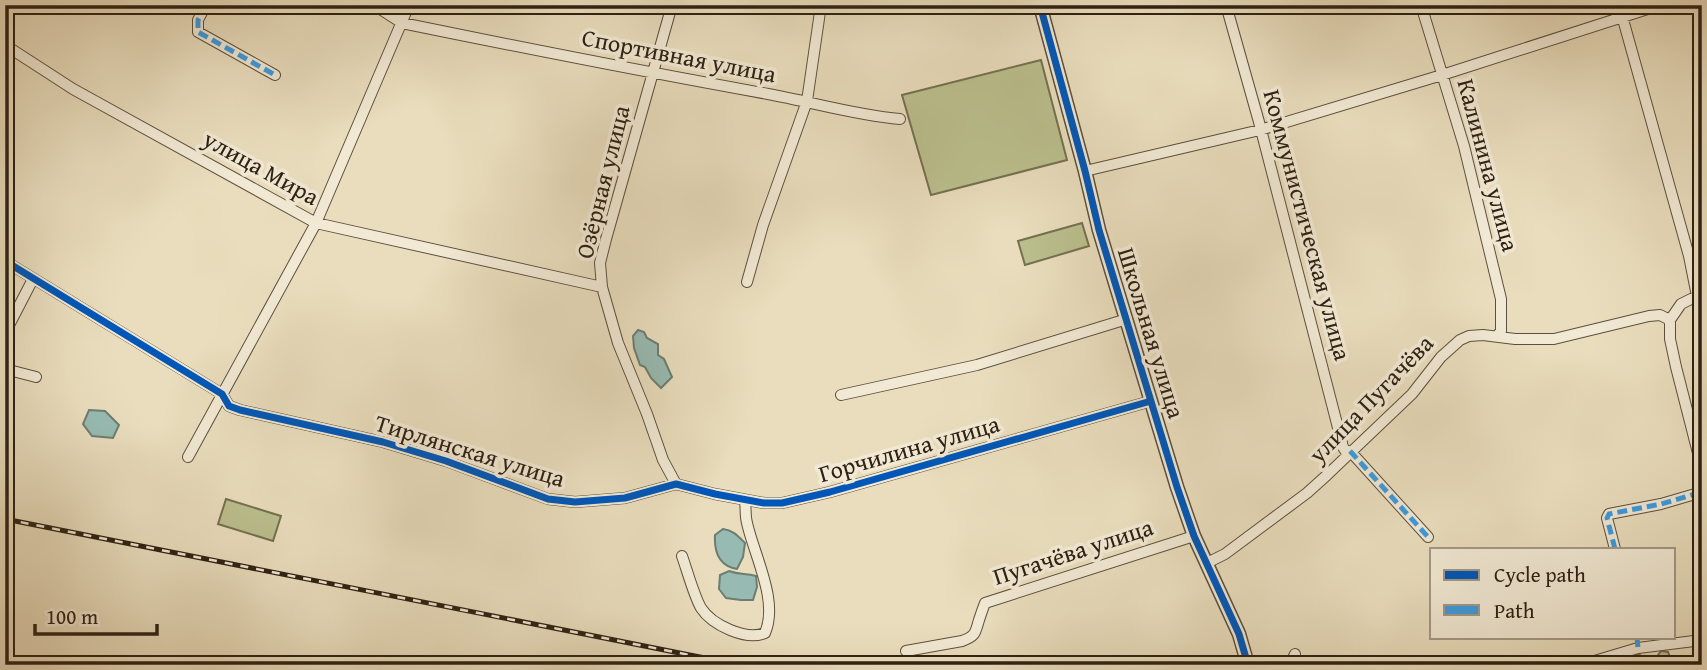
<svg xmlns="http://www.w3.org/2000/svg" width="1707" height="670" viewBox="0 0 1707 670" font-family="'Gentium Book Plus',serif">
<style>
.green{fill:#bbbf8e;stroke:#747050;stroke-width:2}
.water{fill:#97bbb2;stroke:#6d7d72;stroke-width:2}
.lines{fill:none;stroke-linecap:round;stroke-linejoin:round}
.minor-casing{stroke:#5d503e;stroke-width:12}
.tertiary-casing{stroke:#5d503e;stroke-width:15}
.minor{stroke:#f1e9d4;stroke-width:10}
.tertiary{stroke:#f1e9d4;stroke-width:12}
.rail-casing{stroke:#2e2113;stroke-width:5}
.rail{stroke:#f1e9d4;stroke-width:2.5;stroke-dasharray:8;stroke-linecap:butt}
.quiet{stroke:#3d9bde;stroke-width:5;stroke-dasharray:10 5;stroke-linecap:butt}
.cycleway-casing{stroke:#f1e9d4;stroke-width:11}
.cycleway{stroke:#0057b8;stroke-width:7}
.labels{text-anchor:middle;stroke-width:7;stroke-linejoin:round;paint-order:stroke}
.street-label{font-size:24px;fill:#2e2113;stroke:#f1e9d4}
</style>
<rect width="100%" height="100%" fill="#e9ddbd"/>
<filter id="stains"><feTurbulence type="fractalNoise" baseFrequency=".00286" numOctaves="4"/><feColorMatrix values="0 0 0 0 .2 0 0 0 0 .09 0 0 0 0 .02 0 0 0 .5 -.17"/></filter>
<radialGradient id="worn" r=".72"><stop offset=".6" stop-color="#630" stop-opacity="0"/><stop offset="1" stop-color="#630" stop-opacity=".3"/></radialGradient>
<path class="green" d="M1041 60 1067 160 931 195 902 95Z
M1082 223 1089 246 1025 265 1018 241Z
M226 499 281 516 273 541 218 524Z
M1661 651 1668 652 1673 665H1619L1620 661H1625L1628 654 1632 652 1640 655 1643 661 1652 663Z"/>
<path class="water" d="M638 330 644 332 647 338 658 344V355L664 359 672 377 661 388 651 378 645 367 640 365 634 348 633 336Z
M89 410 105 411 119 425 113 438 92 436 83 424Z
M723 529C733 530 738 536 745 543L743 557 737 569C719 566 714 552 715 535Z
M729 571C740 575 745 573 756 576L757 587 753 600H741L726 598 719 589 720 575Z"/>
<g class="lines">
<g class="minor-casing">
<path id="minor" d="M206 5 198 20V32L275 75
M374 5 402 23C524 48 646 72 768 94 812 102 855 115 900 119
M672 5 606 239 600 263 602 287 618 343 647 414 663 460 676 484
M1226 5 1259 122 1343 447 1348 455
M1421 5 1464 146 1501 299V331L1497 336
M1619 5 1689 256 1697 296 1681 304 1670 320V339L1676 367 1698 453 1702 492
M5 45 73 89 316 223 602 287
M1085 171 1260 130 1442 75 1660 5
M5 261 222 394 229 406 240 410 383 442 446 461 548 499 575 502 625 498 676 484 715 494 764 503H782L830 492 1151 401
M747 282 763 225 807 101 821 5
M5 333 33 279
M5 369 36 377
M841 395 977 365 1127 319
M1350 451 1428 537
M188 457 316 223 409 5
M1615 549 1607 518 1609 514 1661 504 1702 492
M682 556C687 570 694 596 701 608 712 625 746 641 765 633 779 601 754 555 747 523 745 516 746 508 745 500
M1207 563 1225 554 1307 493 1327 475 1412 394 1441 357 1460 340 1469 336 1483 335 1515 339H1554L1649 316 1660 315 1670 320
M906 651 962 641C976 636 975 633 979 620 981 614 983 608 985 603L1194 536
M1290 665 1295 654
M1581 665 1638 648 1702 640"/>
</g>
<g class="tertiary-casing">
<path id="tertiary" d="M1040 5 1085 171 1099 230 1177 487 1194 536 1239 634 1248 665"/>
</g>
<use href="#minor" class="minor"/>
<use href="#tertiary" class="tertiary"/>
<g class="rail-casing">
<path id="rail" d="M5 519 740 665"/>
</g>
<use href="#rail" class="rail"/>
<path class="quiet" d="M206 5 198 20V32L275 75
M1350 451 1428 537
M1615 549 1607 518 1609 514 1661 504 1702 492
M1637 637 1638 648
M1290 665 1295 654"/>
<g class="cycleway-casing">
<path id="cycleway" d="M1040 5 1085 171 1099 230 1177 487 1194 536 1239 634 1248 665
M5 261 222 394 229 406 240 410 383 442 446 461 548 499 575 502 625 498 676 484 715 494 764 503H782L830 492 1151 401"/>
</g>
<use href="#cycleway" class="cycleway"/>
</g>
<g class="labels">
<g class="street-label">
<text transform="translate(679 56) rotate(11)" y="8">Спортивная улица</text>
<text transform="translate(1488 165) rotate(75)" y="8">Калинина улица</text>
<text transform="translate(261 168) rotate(29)" y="8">улица Мира</text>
<text transform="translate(603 182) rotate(-76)" y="8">Озёрная улица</text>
<text transform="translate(1307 225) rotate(75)" y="8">Коммунистическая улица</text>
<text transform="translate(1151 333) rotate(73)" y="8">Школьная улица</text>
<text transform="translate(1371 399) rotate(-46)" y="8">улица Пугачёва</text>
<text transform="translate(909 449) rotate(-16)" y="8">Горчилина улица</text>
<text transform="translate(470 451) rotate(17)" y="8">Тирлянская улица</text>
<text transform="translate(1073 552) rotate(-18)" y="8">Пугачёва улица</text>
</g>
</g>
<rect width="1707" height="670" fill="none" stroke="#e9ddbd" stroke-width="28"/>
<rect x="7" y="7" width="1693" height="656" fill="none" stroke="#2e2113" stroke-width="3.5"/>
<rect x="14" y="14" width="1679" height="642" fill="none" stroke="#2e2113" stroke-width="2"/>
<rect x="1430" y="548" width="245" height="91" fill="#f1e9d4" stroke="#a39987" stroke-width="2"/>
<rect x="1444" y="570" width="35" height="10" fill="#0057b8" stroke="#a39987" stroke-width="2"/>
<text x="1494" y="582" font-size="21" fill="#2e2113">Cycle path</text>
<rect x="1444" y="605" width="35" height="10" fill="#3d9bde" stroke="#a39987" stroke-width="2"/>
<text x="1494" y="618" font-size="21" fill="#2e2113">Path</text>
<path d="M35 624v10h122v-10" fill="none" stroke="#2e2113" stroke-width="3.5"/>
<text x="46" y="624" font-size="21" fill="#2e2113" stroke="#f1e9d4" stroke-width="5" paint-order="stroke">100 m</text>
<rect width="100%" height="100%" filter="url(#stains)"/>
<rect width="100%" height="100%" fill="url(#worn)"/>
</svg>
